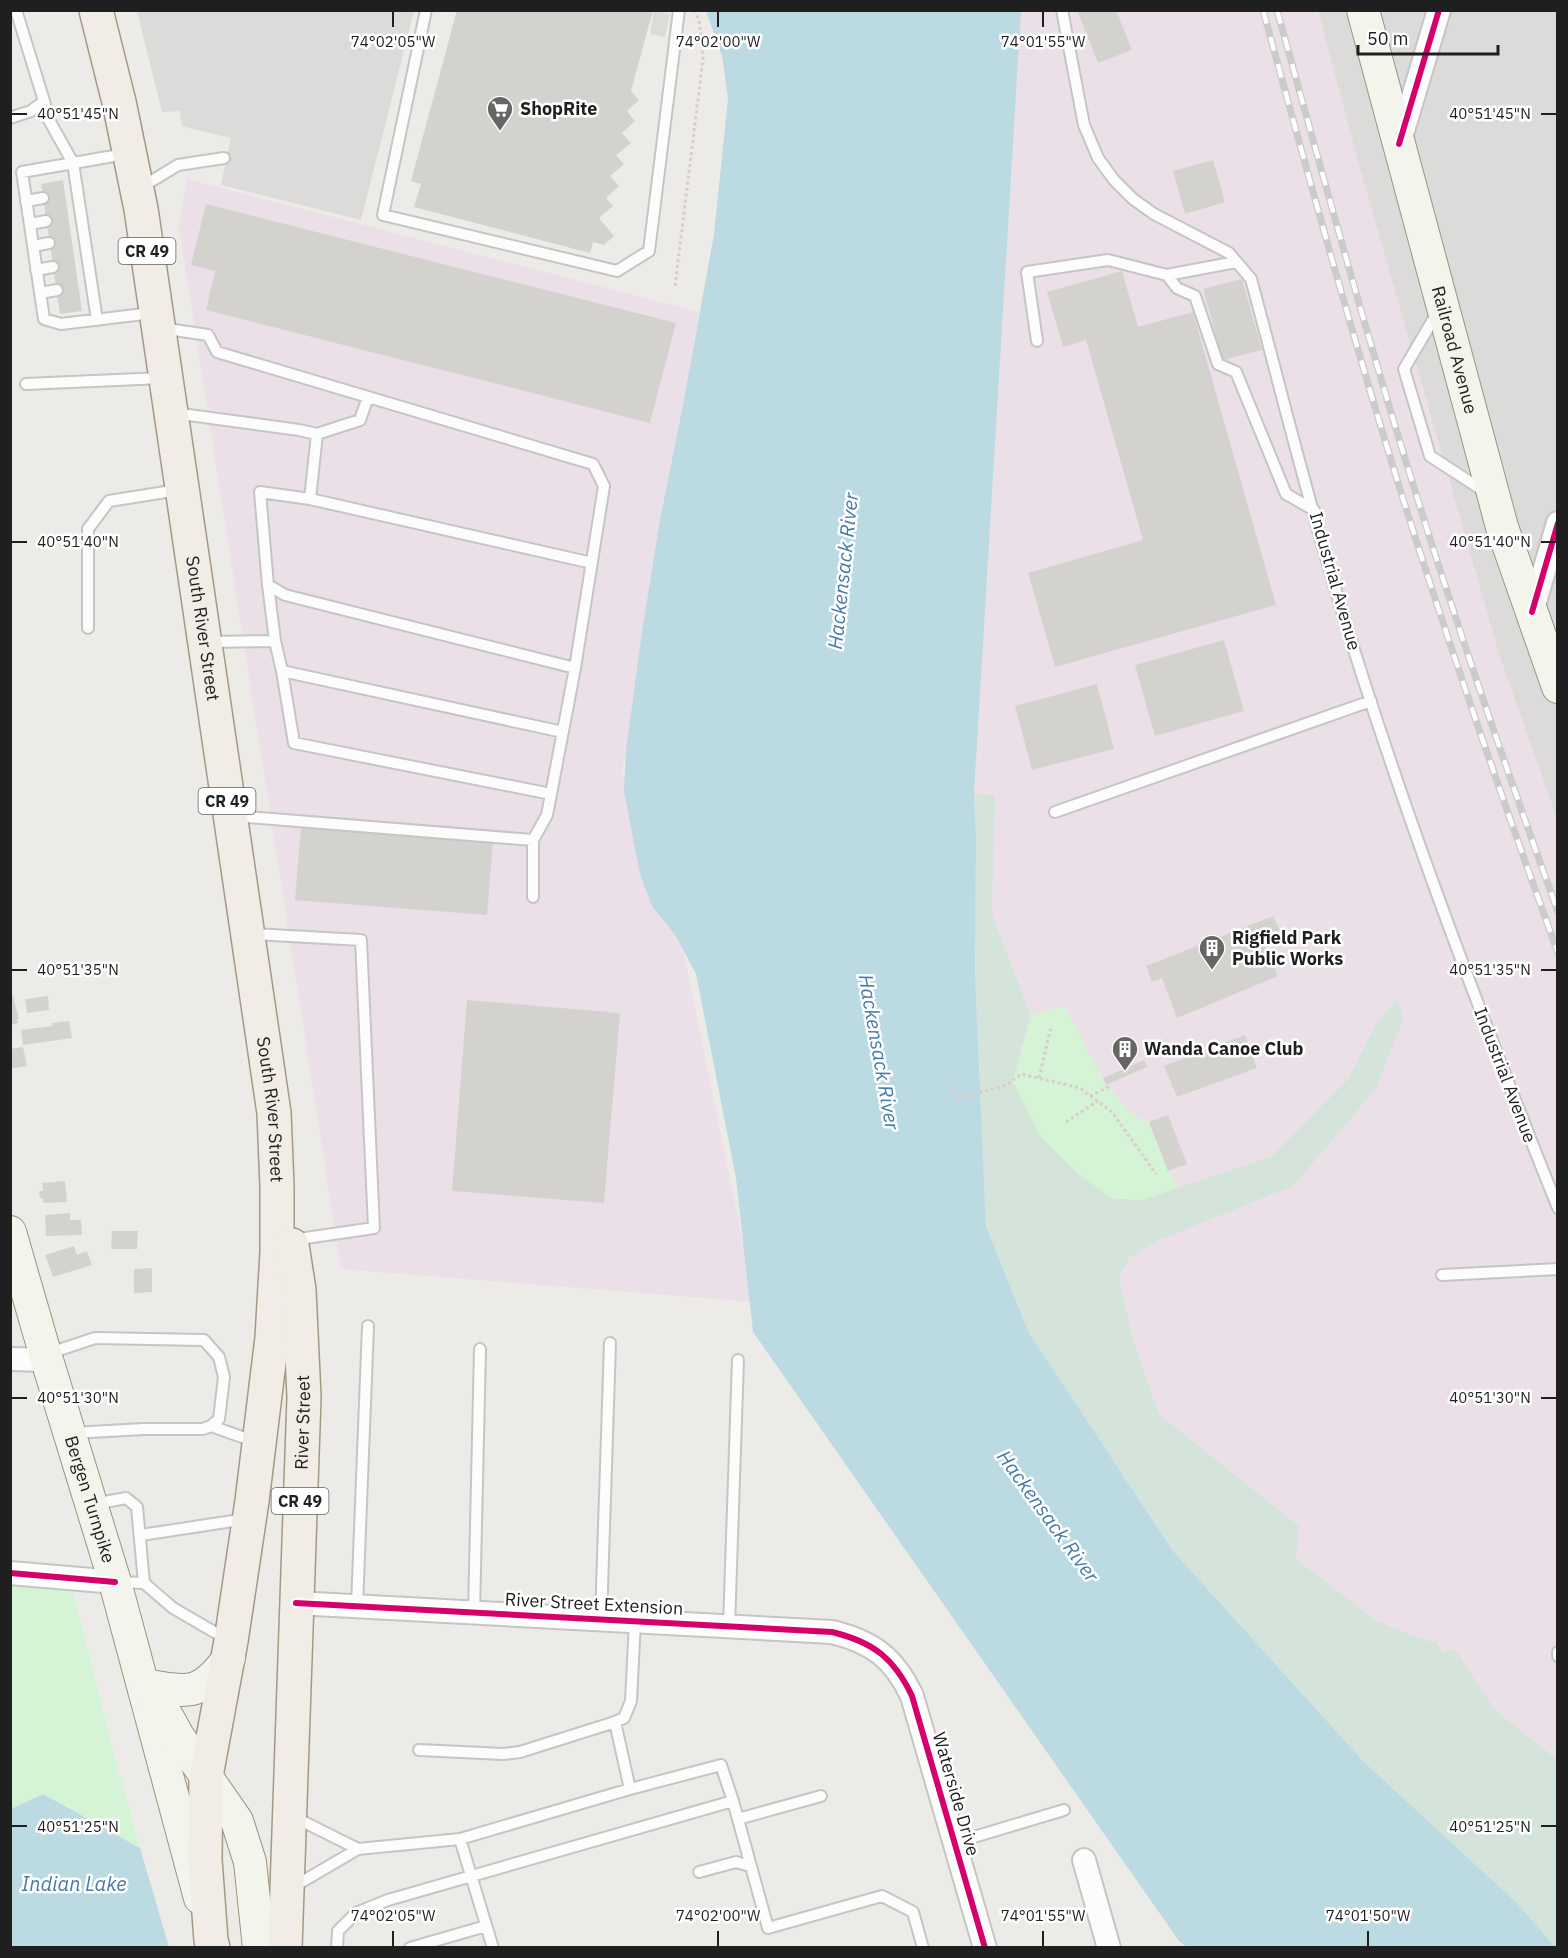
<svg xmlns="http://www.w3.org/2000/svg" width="1568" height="1958" viewBox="0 0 1568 1958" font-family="'IBM Plex Sans',sans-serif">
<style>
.residential{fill:#dcdbd9}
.industrial{fill:#ebe0e7}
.wetland{fill:#d5e4db}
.park{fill:#d5f4d5}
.water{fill:#bbdae2}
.building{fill:#d4d2cf}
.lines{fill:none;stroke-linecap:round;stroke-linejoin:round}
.lane-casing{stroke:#c6c5c4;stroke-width:14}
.street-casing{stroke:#c6c5c4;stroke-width:26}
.secondary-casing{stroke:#969780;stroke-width:34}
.primary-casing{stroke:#a49984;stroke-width:36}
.path{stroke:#dbccca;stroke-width:3;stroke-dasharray:3 3;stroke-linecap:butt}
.lane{stroke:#fcfcfc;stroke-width:10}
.street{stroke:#fcfcfc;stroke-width:22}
.secondary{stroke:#f3f4eb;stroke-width:32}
.primary{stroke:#f1ece5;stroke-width:33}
.rail-casing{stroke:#cbcbca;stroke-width:7}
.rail{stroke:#fff;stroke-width:4.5;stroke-dasharray:14;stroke-linecap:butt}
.cycleway-casing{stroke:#fff;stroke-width:10}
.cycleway{stroke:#d6006c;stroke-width:6}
.ticks{fill:none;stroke:#1f1f1f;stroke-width:2}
.labels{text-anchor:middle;stroke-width:5;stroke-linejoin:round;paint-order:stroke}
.shield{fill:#fff;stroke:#626262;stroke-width:1.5}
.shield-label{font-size:16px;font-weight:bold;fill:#1f1f1f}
.poi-label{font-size:18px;font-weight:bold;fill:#1f1f1f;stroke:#fff;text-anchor:start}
.street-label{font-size:18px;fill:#1f1f1f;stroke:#fff}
.water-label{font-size:20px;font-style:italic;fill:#467aa9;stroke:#fff}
.ticks-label{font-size:15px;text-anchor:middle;fill:#1f1f1f;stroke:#fff;stroke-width:5;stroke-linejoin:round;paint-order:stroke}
</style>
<rect width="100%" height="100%" fill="#edebe8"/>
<path class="residential" d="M137 11H414L361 220 221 185 231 138 182 126 180 111 162 112Z
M654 11 670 14 665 37 650 34Z
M1318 11H1557V819L1500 658 1356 155Z"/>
<path class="industrial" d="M1021 11H1318L1356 155 1500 658 1557 819V1759L1495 1710 1455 1649 1443 1653 1436 1642 1425 1640 1377 1621 1296 1559 1299 1526 1159 1414 1133 1339 1119 1278 1129 1258 1155 1242 1293 1186 1399 999 1376 1023 1348 1079 1272 1156 1142 1200 1080 1175 1031 1016 992 914 995 796 974 794Z
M187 179 699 312 661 541 662 557 622 772 682 944 755 1302 341 1269 179 227Z"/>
<path class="wetland" d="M974 794 995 795 992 914 1031 1016 1013 1081 1042 1137 1080 1175 1112 1198 1142 1200 1272 1156 1348 1079 1376 1023 1398 999 1403 1020 1375 1090 1293 1186 1155 1242 1129 1258 1119 1278 1133 1339 1159 1414 1299 1526 1296 1559 1377 1621 1425 1640 1436 1642 1443 1653 1455 1649 1495 1710 1557 1759V1947H1555L1517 1903 1364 1762 1173 1551 1029 1333 986 1226 975 974 976 836Z"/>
<path class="park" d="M1065 1005 1106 1085 1109 1084C1119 1102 1129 1115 1149 1122L1168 1171 1179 1187 1142 1200 1112 1198 1080 1175 1041 1137 1013 1081 1031 1016Z
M11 1582 71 1587C96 1673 114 1761 140 1848L43 1794 11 1809Z"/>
<path class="water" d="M706 11H1021L974 794 976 836 975 974 986 1226 1029 1333 1173 1551 1364 1762 1517 1903 1555 1947 1188 1948 1179 1941 753 1332 736 1178 696 974 676 936 652 906 640 874 624 791 626 750 642 632 660 520 684 400 714 234 728 98 722 56Z
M43 1794 140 1848 169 1947H11V1809Z"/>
<path class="building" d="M457 10H653L631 91 639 100 627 111 635 121 622 133 631 143 616 155 624 164 610 176 619 186 606 198 613 206 599 218 614 236 604 245 593 242 590 253 414 207 421 184 411 181Z
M1077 10H1116L1132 50 1098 63Z
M1213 160 1225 202 1185 214 1173 171Z
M63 180 82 311 60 314 41 184Z
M206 204 676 323 650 423 206 310 215 271 191 265Z
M1122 271 1138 327 1193 312 1276 605 1055 667 1028 573 1143 540 1086 340 1063 347 1047 292Z
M1242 279 1262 350 1223 360 1203 289Z
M1224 640 1244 711 1155 736 1135 665Z
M1097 684 1114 749 1032 770 1015 706Z
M301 827 493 842 487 915 295 900Z
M1273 916 1280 931 1262 939 1278 976 1177 1018 1162 978 1152 982 1146 966Z
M10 996H13L19 1019H17L18 1023 10 1025Z
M48 996 49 1010 27 1013 25 999Z
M467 1000 620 1013 604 1203 452 1191Z
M69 1021 72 1038 23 1045 21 1030 53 1026 52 1023Z
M1245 1035 1257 1068 1177 1097 1164 1066Z
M23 1047 27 1066 10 1069V1049Z
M1144 1060 1147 1067 1106 1085 1103 1078Z
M1168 1115 1187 1164 1168 1171 1149 1122Z
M65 1181 67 1202 43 1203V1198H40L39 1191H43L42 1183Z
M70 1213V1220H81L82 1235 46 1236 45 1215Z
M112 1231H138L137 1249H111Z
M74 1246 77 1255 87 1251 92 1265 53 1277 45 1255Z
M152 1268V1292L134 1293V1269Z"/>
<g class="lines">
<g class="lane-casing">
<path id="lane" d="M16 10 44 101
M426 10 383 215 617 271 649 251 679 10
M1062 10 1084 125 1098 158 1114 180 1133 199 1154 214 1229 253 1251 279C1279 382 1304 486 1335 588 1398 798 1476 1004 1558 1208
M10 118 31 111 44 101 49 120 73 163 97 320
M125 154 22 172 44 319 61 324 152 313
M140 188 178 165 224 158
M26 201 43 198
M30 224 46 221
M33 246 49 243
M36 270 53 267
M1167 275 1177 288 1195 296 1218 364 1236 372 1286 494 1314 510
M40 293 57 290
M1437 313 1404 369 1430 456 1487 493
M161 328 208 335 217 352 593 464 604 486 575 668 547 815 533 840 235 816
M1037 341 1027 272 1108 260 1167 275 1236 262
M26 384 162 378
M174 413 299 430 317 434 310 499 260 492 268 585 285 595 575 668
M317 434 360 420 368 397
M310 499 592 563
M268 585 275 641
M88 628V529L109 501 178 490
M207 642 275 641 282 671 563 732
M282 671 294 743 551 794
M1055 812 1371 701
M533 897V840
M253 934 361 940 374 1228 292 1240
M1442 1275 1558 1269
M47 1354 95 1338 204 1340 219 1357 224 1377 219 1419 211 1426 203 1429H144L72 1433
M211 1426 256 1442
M94 1504 126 1498 137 1507 144 1583 118 1582
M141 1535 246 1519
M144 1583 173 1608 228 1640
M357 1606 368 1326
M474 1613 480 1349
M601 1619 610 1343
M729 1626 738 1360
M1558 1652V1656
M615 1722 630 1789
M419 1750 503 1754 520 1752 612 1723 624 1718 631 1701 635 1621
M294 1817 358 1849
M738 1819 821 1796
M460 1839 493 1948
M954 1843 1064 1810
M699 1872 736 1862 750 1866
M293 1887 358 1849 460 1839 630 1789 721 1765 733 1801 768 1928 882 1896 913 1912 923 1948
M337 1948 338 1931 356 1913 388 1900 733 1801
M410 1948 486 1926"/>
</g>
<g class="street-casing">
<path id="street" d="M1399 144 1439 10
M1532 612 1558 523
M10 1359 47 1360
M10 1573 115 1582
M296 1603 832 1632C873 1642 894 1658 912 1696L985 1948
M1084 1860 1109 1948"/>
</g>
<g class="secondary-casing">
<g id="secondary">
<path id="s1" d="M1363 10 1502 527 1558 687"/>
<path id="s2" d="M10 1232 47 1360 115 1582 200 1898"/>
<path d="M150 1686C191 1694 203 1693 229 1658"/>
<path d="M158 1700 178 1736 237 1821 250 1862 259 1948"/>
</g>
</g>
<g class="primary-casing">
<g id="primary">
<path id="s3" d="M96 10 119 102 141 209 274 1113 277 1187V1252L272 1338 252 1501 231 1641 206 1776 205 1860 211 1940 213 1948"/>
<path id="s4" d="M285 1948 304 1397 299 1290 292 1245"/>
</g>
</g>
<path class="path" d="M675 286 703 58 699 20 695 10
M1039 1078 1051 1027
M951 1082 956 1099 1007 1085 1021 1074 1080 1088 1112 1112 1156 1174
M1090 1096 1110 1086
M1066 1122 1098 1101"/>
<use href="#lane" class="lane"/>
<use href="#street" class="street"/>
<use href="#secondary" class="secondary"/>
<use href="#primary" class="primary"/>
<g class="rail-casing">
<path id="rail" d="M1263 10C1308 175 1353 339 1404 502 1452 654 1504 804 1558 953
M1277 10C1322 172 1366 334 1416 494 1460 635 1508 774 1558 912"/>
</g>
<use href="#rail" class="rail"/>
<g class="cycleway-casing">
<path id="cycleway" d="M1399 144 1439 10
M1532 612 1558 523
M10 1573 115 1582
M296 1603 832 1632C873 1642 894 1658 912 1696L985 1948"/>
</g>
<use href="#cycleway" class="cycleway"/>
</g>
<path class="ticks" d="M393 12V27M718 12V27M1043 12V27M12 114H27M1541 114H1556M12 542H27M1541 542H1556M12 970H27M1541 970H1556M12 1398H27M1541 1398H1556M12 1826H27M1541 1826H1556M393 1931V1946M718 1931V1946M1043 1931V1946M1368 1931V1946"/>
<defs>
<g id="supermarket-pin" transform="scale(1.35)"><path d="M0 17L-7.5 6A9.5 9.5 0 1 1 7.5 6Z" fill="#676665" stroke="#fff"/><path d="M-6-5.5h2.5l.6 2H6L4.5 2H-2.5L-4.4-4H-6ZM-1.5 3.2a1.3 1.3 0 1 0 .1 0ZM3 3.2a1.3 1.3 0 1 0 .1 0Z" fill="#fff"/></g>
<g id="building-pin" transform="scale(1.35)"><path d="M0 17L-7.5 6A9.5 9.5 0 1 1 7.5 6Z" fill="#676665" stroke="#fff"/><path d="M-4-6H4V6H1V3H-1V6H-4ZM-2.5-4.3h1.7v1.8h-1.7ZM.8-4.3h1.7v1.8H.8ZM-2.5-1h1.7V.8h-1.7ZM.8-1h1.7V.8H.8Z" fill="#fff"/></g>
</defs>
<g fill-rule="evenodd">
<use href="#supermarket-pin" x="500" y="109"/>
<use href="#building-pin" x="1212" y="948"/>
<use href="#building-pin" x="1125" y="1049"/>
</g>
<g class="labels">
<g class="shield">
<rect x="118.5" y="238" width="57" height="26" rx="4.5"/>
<rect x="198.5" y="788" width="57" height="26" rx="4.5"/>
<rect x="271.5" y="1488" width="57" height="26" rx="4.5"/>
</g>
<g class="shield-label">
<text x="147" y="257">CR 49</text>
<text x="227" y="807">CR 49</text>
<text x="300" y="1507">CR 49</text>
</g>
<g class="poi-label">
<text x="520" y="115">ShopRite</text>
<text x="1232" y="944">Rigfield Park<tspan x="1232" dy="21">Public Works</tspan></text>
<text x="1144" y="1055">Wanda Canoe Club</text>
</g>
<g class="street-label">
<text dy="6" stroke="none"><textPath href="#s1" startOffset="352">Railroad Avenue</textPath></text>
<text transform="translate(1335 581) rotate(74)" y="6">Industrial Avenue</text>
<text dy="6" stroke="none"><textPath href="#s3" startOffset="628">South River Street</textPath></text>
<text transform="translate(1505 1075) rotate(69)" y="6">Industrial Avenue</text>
<text dy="6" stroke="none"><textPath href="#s3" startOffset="1114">South River Street</textPath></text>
<text dy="6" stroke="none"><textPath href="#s4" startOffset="526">River Street</textPath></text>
<text dy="6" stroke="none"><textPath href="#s2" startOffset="279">Bergen Turnpike</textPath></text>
<text transform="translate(594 1604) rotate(3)" y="6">River Street Extension</text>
<text transform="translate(956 1794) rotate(74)" y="6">Waterside Drive</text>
</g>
<g class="water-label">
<text transform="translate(843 571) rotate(-84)" y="7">Hackensack River</text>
<text transform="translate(879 1052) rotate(80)" y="7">Hackensack River</text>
<text transform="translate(1048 1516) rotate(54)" y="7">Hackensack River</text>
<text x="74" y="1891">Indian Lake</text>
</g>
</g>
<g class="ticks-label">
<text x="393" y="47">74°02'05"W</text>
<text x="718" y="47">74°02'00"W</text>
<text x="1043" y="47">74°01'55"W</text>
<text x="78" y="119">40°51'45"N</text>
<text x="1490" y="119">40°51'45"N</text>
<text x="78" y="547">40°51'40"N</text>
<text x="1490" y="547">40°51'40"N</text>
<text x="78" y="975">40°51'35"N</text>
<text x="1490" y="975">40°51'35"N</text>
<text x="78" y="1403">40°51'30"N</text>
<text x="1490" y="1403">40°51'30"N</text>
<text x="78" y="1832">40°51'25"N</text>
<text x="1490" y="1832">40°51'25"N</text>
<text x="393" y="1921">74°02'05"W</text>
<text x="718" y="1921">74°02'00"W</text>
<text x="1043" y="1921">74°01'55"W</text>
<text x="1368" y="1921">74°01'50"W</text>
</g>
<rect width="1568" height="1958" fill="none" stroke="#1f1f1f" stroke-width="24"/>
<path d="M1358 45v9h140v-9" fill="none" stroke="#1f1f1f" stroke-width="3"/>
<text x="1367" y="45" font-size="18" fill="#1f1f1f" stroke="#ffffff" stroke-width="4.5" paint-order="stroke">50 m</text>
</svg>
